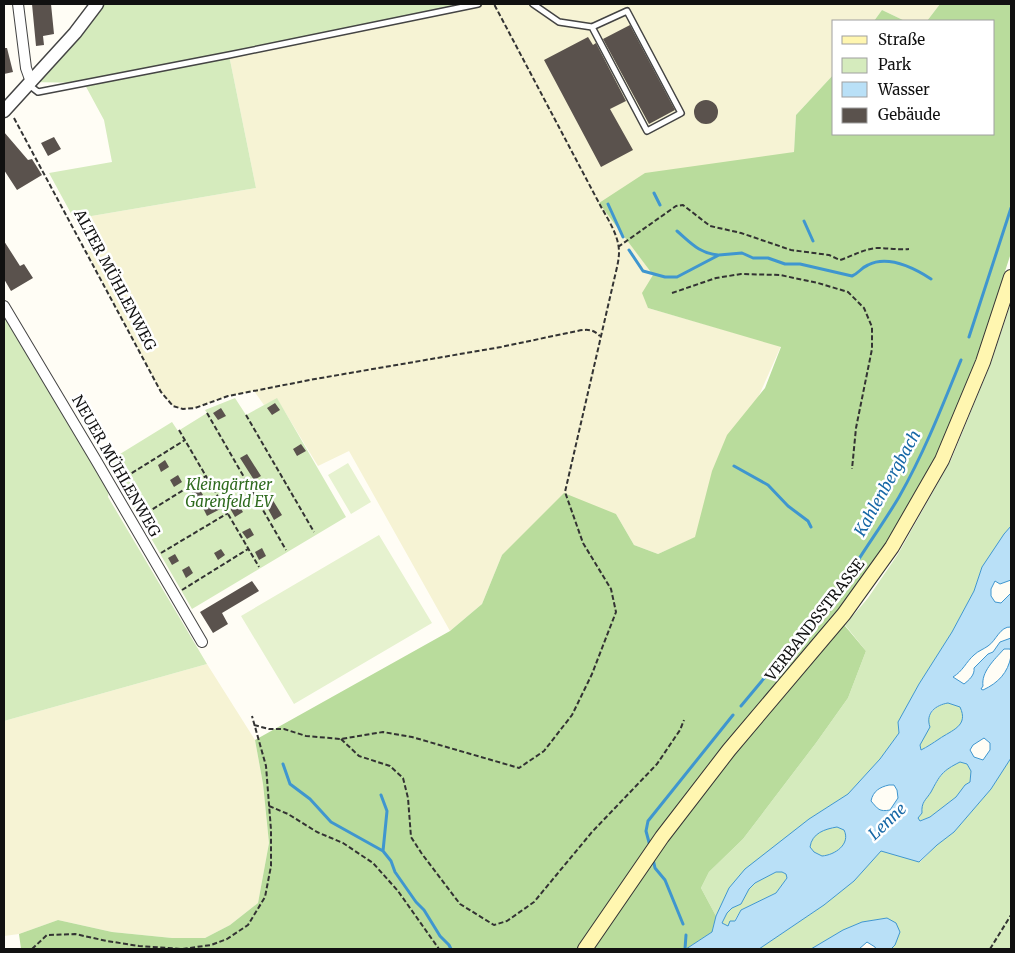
<svg xmlns="http://www.w3.org/2000/svg" width="1015" height="953" viewBox="0 0 1015 953" font-family="Merriweather,serif">
<style>
.farmland{fill:#f6f3d4}
.green{fill:#d5ebbd}
.forest{fill:#b9dc9c}
.pitch{fill:#e6f2cf}
.water{fill:#b9e0f7;stroke:#3f96cf;fill-rule:evenodd}
.lines{fill:none;stroke-linecap:round;stroke-linejoin:round}
.stream{stroke:#3f96cf;stroke-width:3}
.building{fill:#5a524d}
.service-casing{stroke:#444;stroke-width:8}
.minor-casing{stroke:#444;stroke-width:12}
.tertiary-casing{stroke:#444;stroke-width:15}
.secondary-casing{stroke:#333;stroke-width:16}
.path{stroke:#333;stroke-width:2;stroke-dasharray:5 2.5;stroke-linecap:butt}
.service{stroke:#fff;stroke-width:5}
.minor{stroke:#fff;stroke-width:10}
.tertiary{stroke:#fff;stroke-width:12}
.secondary{stroke:#fff6b0;stroke-width:14}
.labels{text-anchor:middle;stroke-width:5;stroke-linejoin:round;paint-order:stroke}
.street-label{font-size:15px;fill:#111;stroke:#fff}
.park-label{font-size:15px;font-style:italic;fill:#2f6b1f;stroke:#fff}
.water-label{font-size:16px;font-style:italic;fill:#1768a6;stroke:#fff}
</style>
<rect width="100%" height="100%" fill="#fffdf5"/>
<path class="farmland" d="M478 4H940L927 21H905L882 10 874 21H834V74L796 115 794 152 600 203 653 275 648 308 781 346 696 537 658 554 634 545 616 514 502 555 482 604 450 631 349 451 318 466 277 399 264 405 254 391 228 396 195 408 183 409 173 406 161 392 86 250 91 252 74 219 256 188 229 55Z
M207 664 255 740 263 784 269 843 258 903 230 925 205 938H172L112 932 58 920 19 934 4 936V721Z"/>
<path class="green" d="M97 4H478L229 55 256 188 74 219 49 173 112 162 104 120 84 83 31 82Z
M1011 303V526L1004 534 982 567 974 591 952 632 919 684 898 722 899 733 880 759 848 794 809 819 729 888 716 916 701 888 709 872 743 839 816 743 848 698 866 651 845 625 868 598 898 554 951 460 991 363Z
M4 313 109 490 108 497 207 664 4 721Z
M235 398 246 415 277 398 346 517 192 609 107 462 172 422 178 431 207 413 205 410Z
M948 703 960 706C969 727 952 730 939 739 933 743 927 746 921 750L920 745C927 726 926 707 948 703Z
M1011 758V949H891L895 945 887 918 862 922 843 930 811 949H759L824 905 854 881 881 851 920 862 937 845 954 832 991 789Z
M960 762 967 764 971 771 970 782 965 785 956 797 930 817 919 821 918 818 922 813C921 802 926 800 931 792 941 775 942 771 960 762Z
M837 827 844 830C851 844 835 855 822 856L814 852 810 847C812 833 825 829 837 827Z
M776 872H782L786 874 787 878 776 893 741 910 734 921 728 926 722 923 727 913 732 908 741 904 749 889 755 883Z"/>
<path class="forest" d="M940 4H1011V253L978 354 938 452 889 539 857 586 835 614 866 651 848 698 816 743 743 839 709 872 701 888 716 916 712 932 686 949H21L19 934 58 920 112 932 172 938H205L230 925 258 903 269 843 263 784 255 740 450 631 482 604 502 555 564 493 616 514 634 545 658 554 695 537 712 471 727 435 765 388 781 347 648 308 642 293 653 275 599 203 645 173 794 152 796 115 834 74V134H994V21H927Z
M882 10 905 21H874Z"/>
<path class="pitch" d="M348 463 371 502 351 514 328 475Z
M379 535 432 623 294 704 241 616Z"/>
<path class="water" d="M1011 526V580L1000 584 995 581 991 589V596L995 602 1001 603 1011 593V627C1000 626 996 641 988 646 984 649 978 651 974 655 966 662 963 671 953 677L964 684C969 680 975 675 974 668L988 654 993 652 1000 642 1011 638V652L1010 649H1004C994 660 981 672 983 686L981 689 983 690C998 683 1008 673 1011 656V758L991 789 954 832 937 845 919 862 881 851 854 881 824 905 759 949H686L712 932 716 916 729 888 745 869 809 819 848 794 880 759 899 733 898 722 919 684 952 632 974 591 982 567 1004 534ZM948 703 960 707C969 726 952 730 939 739 933 743 927 747 921 750L920 745 930 727C925 713 936 705 948 703ZM984 738 990 743V750L983 760 974 757 970 750 973 745ZM960 762 967 764 971 771 970 782 965 785 956 797 930 817 920 821 918 818 922 813C921 802 926 800 931 792 940 775 942 771 960 762ZM889 785H894L897 790 898 798 890 810C879 812 878 809 871 801 873 791 880 787 889 785ZM837 827 844 830C851 844 835 855 822 856L814 852 810 847C812 833 825 829 837 827ZM776 872H782L786 874 787 878 776 893 741 910 735 921H730L728 926 722 923 727 913 732 908 741 904 749 889 755 883Z
M887 918 896 923 900 932 895 945 891 949H876L875 947 867 942 859 949H811L843 930 862 922Z"/>
<g class="lines">
<path class="stream" d="M654 193 660 205
M608 204 623 237
M804 221 813 241
M677 231C691 243 699 253 718 255
M629 250 643 271 665 277H677L719 255 742 253 753 258H768L785 264H800L852 276C859 273 861 268 868 265 888 255 914 268 931 279
M969 337 1011 208
M734 466 768 485 788 506 808 521 811 527
M857 562C871 540 886 519 899 497 924 453 942 407 961 360
M741 706 844 582
M283 764 290 784 310 799 331 822 383 851 391 861 395 872 416 902 424 910 440 936 449 945 451 949
M381 795 387 811 383 851
M650 846 646 831 648 821 733 715
M653 859 655 868 665 880 683 924
M685 949 686 935"/>
</g>
<path class="building" d="M32 4H51L54 34 43 36 44 45 36 46Z
M630 25 675 110 649 124 603 39Z
M588 37 593 45 596 43 626 101 610 109 633 150 601 167 544 60Z
M4 48H7L13 72 4 74Z
M694 112a12 12 0 1 1 24 0a12 12 0 1 1-24 0Z
M4 132 28 160 32 159 42 175 17 190 4 170Z
M54 137 61 149 48 156 41 143Z
M4 241 20 266 24 264 33 278 11 291 4 279Z
M275 403 280 410 272 415 267 408Z
M221 408 226 416 218 420 213 413Z
M301 444 306 451 297 456 293 449Z
M247 454 261 476 254 480 240 458Z
M165 460 169 467 161 472 158 465Z
M178 475 182 482 174 487 170 480Z
M133 482 138 489 131 493 127 486Z
M228 487 243 512 235 517 228 505 207 516 203 508 223 497 220 491Z
M199 488 203 495 196 499 192 492Z
M269 494 282 515 274 520 262 498Z
M250 528 254 535 247 539 242 532Z
M262 548 266 556 259 560 255 552Z
M221 549 225 555 218 560 214 553Z
M175 554 179 561 172 565 168 558Z
M189 566 193 573 186 578 182 570Z
M252 581 259 591 222 613 228 624 213 633 200 612Z"/>
<g class="lines">
<g class="service-casing">
<path id="service" d="M533 4 559 22 592 27 627 11 681 113 647 131 592 27
M29 85 38 92 229 55 478 4"/>
</g>
<g class="minor-casing">
<path id="minor" d="M18 4 26 68 31 82
M4 306 97 462 202 642"/>
</g>
<g class="tertiary-casing">
<path id="tertiary" d="M4 111 75 33 97 4"/>
</g>
<g class="secondary-casing">
<path id="secondary" d="M585 949 662 837 729 750 844 614 892 547 942 460 983 362 1011 277"/>
</g>
<path class="path" d="M14 118 161 392 173 406 183 409 195 408 228 396 315 379 501 347 577 331C587 329 593 329 600 336
M618 247 676 206 683 205 710 226 741 233 791 250 829 255 840 260C853 256 863 249 877 248 888 248 898 250 909 249
M672 293 716 278 741 274 780 275 818 283 848 292 864 308 872 327V349L856 428 852 469
M207 413 286 550
M246 415 314 532
M179 430 259 567
M119 481 185 440
M140 517 206 476
M161 553 228 513
M182 590 248 549
M254 725 269 729H284L306 736 341 739 383 732 412 737 519 768 544 751 572 715 592 674 616 612 611 589 583 543 565 492 614 280C616 271 619 261 619 252 619 235 607 218 599 203L494 4
M341 739 359 756 390 766 403 778 408 798 411 837 422 854 460 904 494 925 507 921 534 902 592 832 657 764 680 730 684 720
M269 806 288 814 317 832 343 843 373 863 398 891 439 949
M32 949 47 935 75 934 107 941 139 946 182 949 211 945 227 939 248 925 265 897 271 866V830L266 766 252 716
M990 949 1011 915"/>
<use href="#service" class="service"/>
<use href="#minor" class="minor"/>
<use href="#tertiary" class="tertiary"/>
<use href="#secondary" class="secondary"/>
</g>
<g class="labels">
<g class="street-label">
<text transform="translate(115 280) rotate(62)" y="5">ALTER MÜHLENWEG</text>
<text transform="translate(116 466) rotate(60)" y="5">NEUER MÜHLENWEG</text>
<text transform="translate(815 620) rotate(-52)" y="5">VERBANDSSTRASSE</text>
</g>
<g class="park-label">
<text x="229" y="490">Kleingärtner<tspan x="229" dy="17">Garenfeld EV</tspan></text>
</g>
<g class="water-label">
<text transform="translate(887 483) rotate(-61)" y="6">Kahlenbergbach</text>
<text transform="translate(887 821) rotate(-43)" y="6">Lenne</text>
</g>
</g>
<rect width="1015" height="953" fill="none" stroke="#111111" stroke-width="10"/>
<rect x="832" y="20" width="162" height="115" fill="#ffffff" stroke="#a0a0a0"/>
<rect x="842" y="36" width="25" height="8" fill="#fff6b0" stroke="#a0a0a0"/>
<text x="878" y="45" font-size="15" fill="#111111">Straße</text>
<rect x="842" y="58" width="25" height="15" fill="#d5ebbd" stroke="#a0a0a0"/>
<text x="878" y="70" font-size="15" fill="#111111">Park</text>
<rect x="842" y="82" width="25" height="15" fill="#b9e0f7" stroke="#a0a0a0"/>
<text x="878" y="95" font-size="15" fill="#111111">Wasser</text>
<rect x="842" y="108" width="25" height="15" fill="#5a524d" stroke="#a0a0a0"/>
<text x="878" y="120" font-size="15" fill="#111111">Gebäude</text>
</svg>
